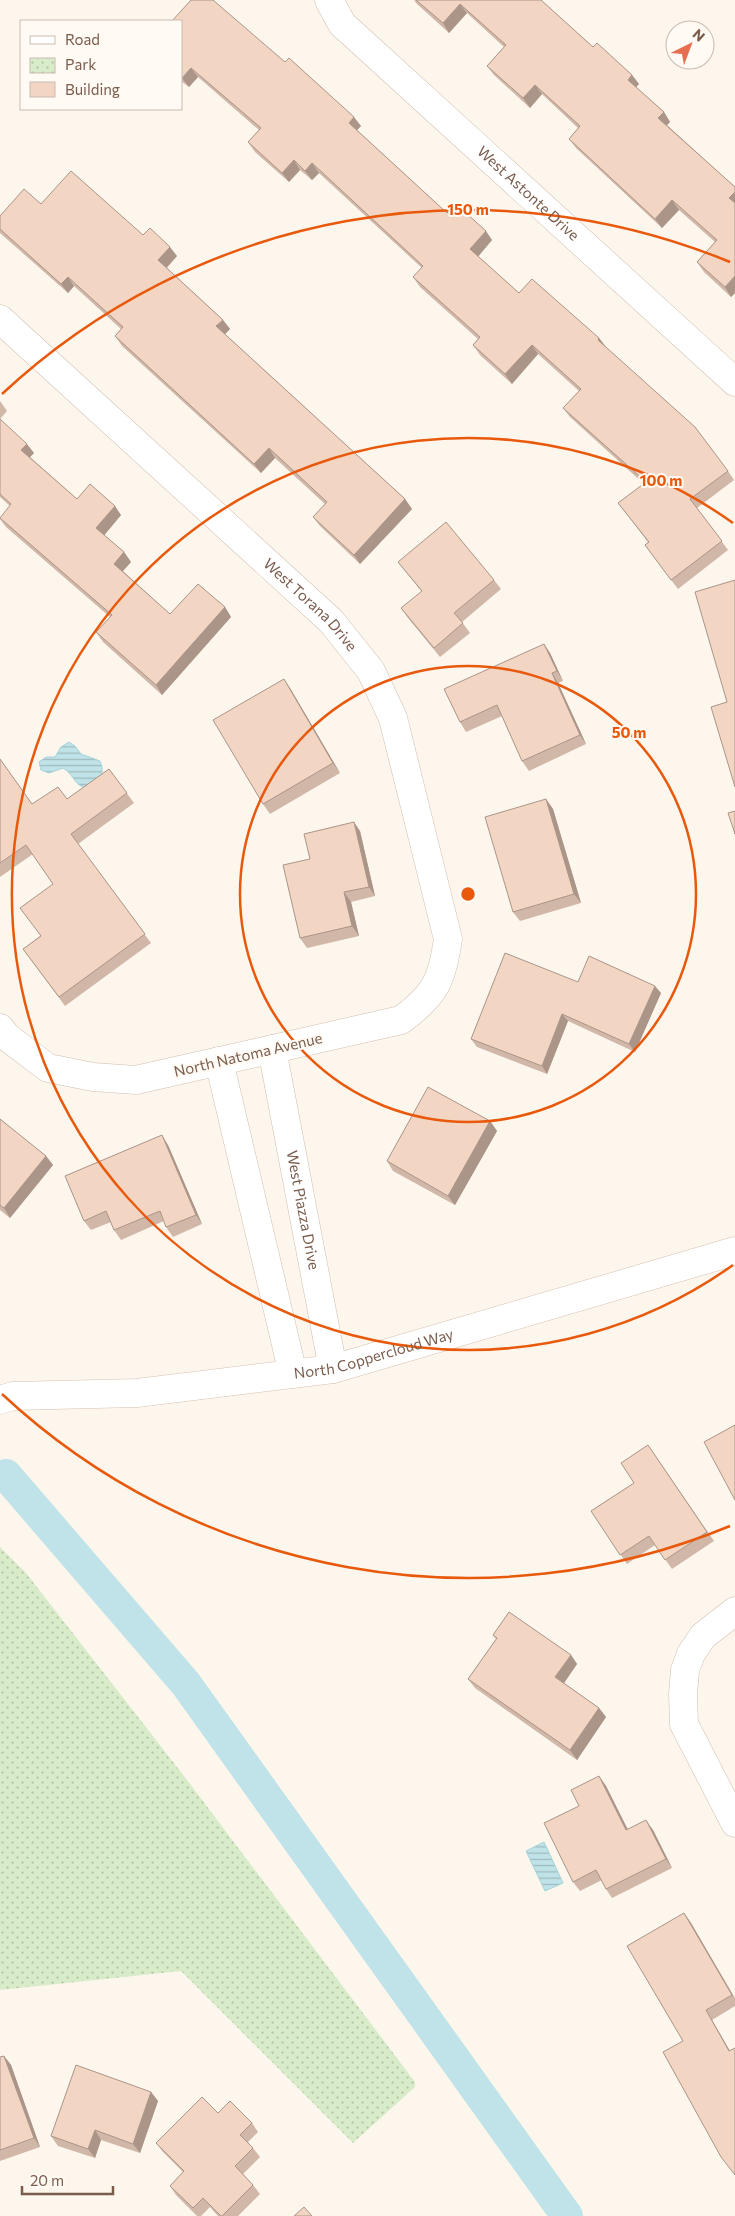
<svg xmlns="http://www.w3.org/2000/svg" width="735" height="2216" viewBox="0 0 735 2216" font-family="Commissioner,sans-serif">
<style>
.park{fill:url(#park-dots)}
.water{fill:url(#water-rules);stroke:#a5d3da}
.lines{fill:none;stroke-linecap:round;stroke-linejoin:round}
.canal{stroke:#bfe3e8;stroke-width:32}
.street-casing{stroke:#d1beb0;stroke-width:29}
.secondary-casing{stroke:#d6c0b0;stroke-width:29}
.street{stroke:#fff;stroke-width:28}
.secondary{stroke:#fff;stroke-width:28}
.wall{fill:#d1b7a8}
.shaded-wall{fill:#aa9588}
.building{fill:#f3d5c3;stroke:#aa9588}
.ring{fill:none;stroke:#e8590c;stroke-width:2.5}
.labels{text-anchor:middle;stroke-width:4;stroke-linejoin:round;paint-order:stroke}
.street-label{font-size:15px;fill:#7a5c4d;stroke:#fffaf3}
.centre{fill:#e8590c;stroke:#fffaf3;stroke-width:2.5}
.ring-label{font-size:15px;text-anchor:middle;font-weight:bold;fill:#e8590c;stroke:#fffaf3;stroke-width:4;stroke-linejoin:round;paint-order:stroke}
</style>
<defs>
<pattern id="park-dots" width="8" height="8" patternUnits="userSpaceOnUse" patternTransform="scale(1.25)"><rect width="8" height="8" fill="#d8ecc9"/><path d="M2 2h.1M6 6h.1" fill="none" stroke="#b4c2a5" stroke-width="1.8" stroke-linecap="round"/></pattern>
<pattern id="water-rules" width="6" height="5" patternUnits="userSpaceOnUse" patternTransform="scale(1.25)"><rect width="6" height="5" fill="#bfe3e8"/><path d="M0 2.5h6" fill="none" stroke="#a0bbbe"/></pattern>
</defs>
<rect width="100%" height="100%" fill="#fdf6ec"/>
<path class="park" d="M0 1547 26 1573 184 1776 415 2082V2087L353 2143 181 1971 0 1990Z"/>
<path class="water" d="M69 742 75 746 81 754 100 761C106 774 99 779 91 789 73 787 76 776 63 768L49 773 41 770 39 762 46 757H55L61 747Z
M544 1842 563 1883 545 1891 526 1851Z"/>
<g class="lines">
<path class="canal" d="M6 1475 186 1684 567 2216"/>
<g class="street-casing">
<g id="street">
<path id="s1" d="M329 0 342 24 735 382"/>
<path id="s2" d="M0 319 331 621 371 671 393 718 448 939C442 981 435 995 401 1020L136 1080 93 1077 48 1068 7 1037 0 1028"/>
<path id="s3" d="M272 1049 333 1369"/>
<path d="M219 1061 293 1374"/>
<path d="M735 1611 703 1636 691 1654 685 1670 683 1694 684 1724 735 1823"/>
</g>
</g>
<g class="secondary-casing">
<g id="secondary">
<path id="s4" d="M0 1400 13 1396 137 1393 333 1369 735 1251"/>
</g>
</g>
<use href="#street" class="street"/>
<use href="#secondary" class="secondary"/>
</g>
<path class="wall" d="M414 0H541L593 47 632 75 639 84 636 87 664 112 670 122 667 125 735 187V293L731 297 704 272 697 262 715 242 679 210 662 228 576 148 569 139 578 128 542 94 530 108 494 75 487 66 504 47 467 13 449 33 417 4Z
M181 21 285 62 361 126 357 130 447 213 492 240 478 256 519 293 599 338 606 347 728 471 734 480 697 508 728 550 678 589 645 545 648 542 618 503 644 484 570 417 563 408 579 391 538 354 512 384 480 355 473 345 478 339 420 287 413 277 422 268 319 173 312 180 300 170 289 182 255 152 248 142 259 130 198 77 189 87 181 81Z
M41 204 177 256 167 268 223 320 230 329 225 334 405 499 412 509 360 564 320 526 313 517 325 504 275 458 261 473 122 346 115 336 121 329 74 286 68 293 0 233V216Z
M0 401 7 411 0 419 34 453 30 457 77 499 121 515 104 535 124 552 131 562 123 571 170 614 225 607 231 617 162 695 103 642 96 632 110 617 6 527 0 519 10 506 0 497Z
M398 562 494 580 501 589 462 622 470 633 440 657 408 618 401 608 422 592 405 571Z
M544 644 550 653 563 681 558 683 586 744 529 771 522 761 502 716 466 732 460 722Z
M290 688 340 773 270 814 263 804Z
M0 759 32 804 67 799 109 769 134 803 78 844 151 943 65 1006 23 949 40 936 53 884 33 854 0 877Z
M546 799 553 809 581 903 520 921 513 912Z
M360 831 375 896 351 902 359 936 307 948 300 938 310 859Z
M578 982 661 993 635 1052 568 1021 547 1074 477 1047 471 1039Z
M0 1119 46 1156 53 1165 10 1218 0 1210Z
M490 1121 497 1131 455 1205 393 1171 387 1161Z
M168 1145 202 1224 173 1237 166 1227 164 1221 121 1240 114 1230 111 1222 91 1230 84 1221Z
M648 1445 714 1541 672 1569 655 1545 627 1564 591 1511 634 1483Z
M493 1635 571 1655 577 1664 564 1683 599 1708 606 1717 577 1760 475 1688 468 1679 496 1639Z
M599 1776 606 1786 628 1830H653L672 1868 612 1898 606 1889 602 1880 580 1891 573 1882 579 1806Z
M684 1913 691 1923 735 1998V2006L712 2020 730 2051 735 2176Z
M4 2056 11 2065 40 2147 0 2161V2057Z
M151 2092 158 2101 140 2153 101 2140 95 2158 58 2146 51 2136Z
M218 2113 252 2123 258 2132 248 2142 253 2148 260 2157 243 2174 253 2185 260 2194 238 2216H218L210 2207 201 2216H197L176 2195 170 2186 183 2172 163 2152 156 2143Z"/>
<path class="shaded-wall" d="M460 4 467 13 449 33 443 23Z
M191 68 198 77 189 87 182 78Z
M632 75 639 84 634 89 628 80Z
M535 85 542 94 530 108 523 98Z
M664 112 670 122 665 127 658 118Z
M354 117 361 126 355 132 349 123Z
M294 160 300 170 289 182 282 173Z
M312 163 319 173 312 180 305 171Z
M735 192V206L729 198Z
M672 200 679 210 662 228 655 219Z
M486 231 492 240 477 258 470 249Z
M170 247 177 256 165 269 158 260Z
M735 276V293L731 297 725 287Z
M68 277 74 286 68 293 61 284Z
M223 320 230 329 223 336 216 326Z
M599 338 606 347 598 340Z
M532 345 538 354 512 384 505 374Z
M27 444 34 453 28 459 21 450Z
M269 448 275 458 261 473 254 464Z
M405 499 412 509 360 564 354 555Z
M115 506 121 515 102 538 96 528Z
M124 552 131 562 121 573 114 564Z
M225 607 231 617 162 695 156 685Z
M544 644 550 653 563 681 557 671Z
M552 673 558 683 586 744 580 735Z
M284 679 290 688 340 773 333 763Z
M546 799 553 809 581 903 574 894Z
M354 822 360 831 375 896 369 887Z
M344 892 351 902 359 936 352 926Z
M655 986 661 993 635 1052 629 1044Z
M562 1014 568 1021 547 1074 542 1066Z
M490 1121 497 1131 455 1205 448 1196Z
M162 1135 168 1145 202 1224 196 1215Z
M46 1156 53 1165 10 1218 4 1208Z
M571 1655 577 1664 562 1686 555 1677Z
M599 1708 606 1717 577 1760 570 1750Z
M599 1776 606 1786 633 1840 626 1830Z
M646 1820 653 1830 672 1868 666 1859Z
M684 1913 691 1923 735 1999 732 1995Z
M706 2010 712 2020 735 2060 729 2051Z
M4 2056 11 2065 40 2147 34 2138Z
M151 2092 158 2101 140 2153 133 2144Z
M95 2130 101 2140 95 2158 88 2149Z"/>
<path class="building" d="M191 0H213L285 62 289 58 354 117 349 123 447 213 456 204 486 231 470 249 519 293 532 279 599 338 598 340 695 427 728 471 690 499 722 541 671 580 645 545 649 542 618 503 646 482 563 408 581 389 532 345 505 374 473 345 480 337 413 277 423 266 312 163 305 171 294 160 282 173 248 142 261 128 191 68 182 78 181 77V21H172Z
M416 0H541L593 47 597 43 632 75 628 80 664 112 658 118 735 187V192L729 198 735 203V276L725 287 697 262 717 240 672 200 655 219 569 139 580 126 535 85 523 98 487 66 506 45 460 4 443 23Z
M71 171 143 235 150 228 170 247 158 260 223 320 216 326 405 499 354 555 313 517 327 502 269 448 254 464 115 336 123 327 68 277 61 284 0 229V216L24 189 41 204Z
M0 419 27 444 21 450 77 499 90 484 115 506 96 528 124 552 114 564 170 614 198 584 225 607 156 685 96 632 112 615 0 518 11 504 0 494Z
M446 522 494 580 454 613 463 623 434 648 401 608 422 591 398 562Z
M735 580V787L711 707 727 702 695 592Z
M544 644 557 671 552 673 580 735 522 761 497 705 460 722 444 689Z
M284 679 333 763 263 804 213 720Z
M0 759 32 804 58 787 67 799 109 769 127 793 71 834 145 934 59 997 23 949 41 936 20 908 53 884 26 845 0 863Z
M546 799 574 894 513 912 485 817Z
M735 811V834L728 813Z
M354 822 369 887 344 892 352 926 300 938 283 865 310 859 304 834Z
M505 953 578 982 589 956 655 986 629 1044 562 1014 542 1066 471 1039Z
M428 1087 490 1121 448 1196 387 1161Z
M0 1119 46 1156 4 1208 0 1205Z
M162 1135 196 1215 166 1227 160 1211 114 1230 106 1211 84 1221 65 1176Z
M735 1425V1500L704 1442Z
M648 1445 707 1532 665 1560 649 1536 620 1555 591 1511 634 1483 621 1463Z
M509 1612 571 1655 555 1677 599 1708 570 1750 468 1679 497 1638 493 1635Z
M599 1776 626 1830 646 1820 666 1859 606 1889 596 1870 573 1882 544 1823 579 1806 571 1790Z
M684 1913 732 1995 706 2010 729 2051 735 2048V2175L721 2157 663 2052 683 2041 627 1946Z
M4 2056 34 2138 0 2150V2057Z
M76 2065 151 2092 133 2144 95 2130 88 2149 51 2136Z
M202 2097 218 2113 230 2101 252 2123 240 2135 253 2148 235 2166 253 2185 222 2216H221L203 2198 193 2208 170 2186 184 2171 156 2143Z
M304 2207 312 2216H294Z"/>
<g class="ring">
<circle cx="468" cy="894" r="228"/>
<path d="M733 1265A456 456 0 1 1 733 523"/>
<path d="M730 1526A684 684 0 0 1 2 1394M2 394A684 684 0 0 1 730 262"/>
</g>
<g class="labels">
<g class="street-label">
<text dy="5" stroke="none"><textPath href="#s1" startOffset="279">West Astonte Drive</textPath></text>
<text dy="5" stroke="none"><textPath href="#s2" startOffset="422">West Torana Drive</textPath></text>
<text transform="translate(248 1055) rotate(-13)" y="5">North Natoma Avenue</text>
<text dy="5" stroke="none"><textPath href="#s3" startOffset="164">West Piazza Drive</textPath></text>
<text dy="5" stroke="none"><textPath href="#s4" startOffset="378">North Coppercloud Way</textPath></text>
</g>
</g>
<circle cx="468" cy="894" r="8" class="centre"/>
<g class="ring-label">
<text x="468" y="215">150 m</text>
<text x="661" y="486">100 m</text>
<text x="629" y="738">50 m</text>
</g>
<rect x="20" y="20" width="162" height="90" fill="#fffaf3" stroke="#cabbb1"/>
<rect x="30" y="36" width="25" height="8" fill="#ffffff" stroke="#cabbb1"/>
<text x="65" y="45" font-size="15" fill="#7a5c4d">Road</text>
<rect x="30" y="58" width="25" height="15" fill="url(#park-dots)" stroke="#cabbb1"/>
<text x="65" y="70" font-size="15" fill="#7a5c4d">Park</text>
<rect x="30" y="82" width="25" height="15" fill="#f3d5c3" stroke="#cabbb1"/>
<text x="65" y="95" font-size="15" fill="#7a5c4d">Building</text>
<g transform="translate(690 45) rotate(42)"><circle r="24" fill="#fffaf3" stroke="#cabbb1"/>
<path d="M0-4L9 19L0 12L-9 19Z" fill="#e76f51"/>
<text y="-8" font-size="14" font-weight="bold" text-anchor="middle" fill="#7a5c4d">N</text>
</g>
<path d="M22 2186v8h91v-8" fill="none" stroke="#7a5c4d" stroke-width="2.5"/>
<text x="30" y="2186" font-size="15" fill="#7a5c4d" stroke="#fffaf3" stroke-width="4" paint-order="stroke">20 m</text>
</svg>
